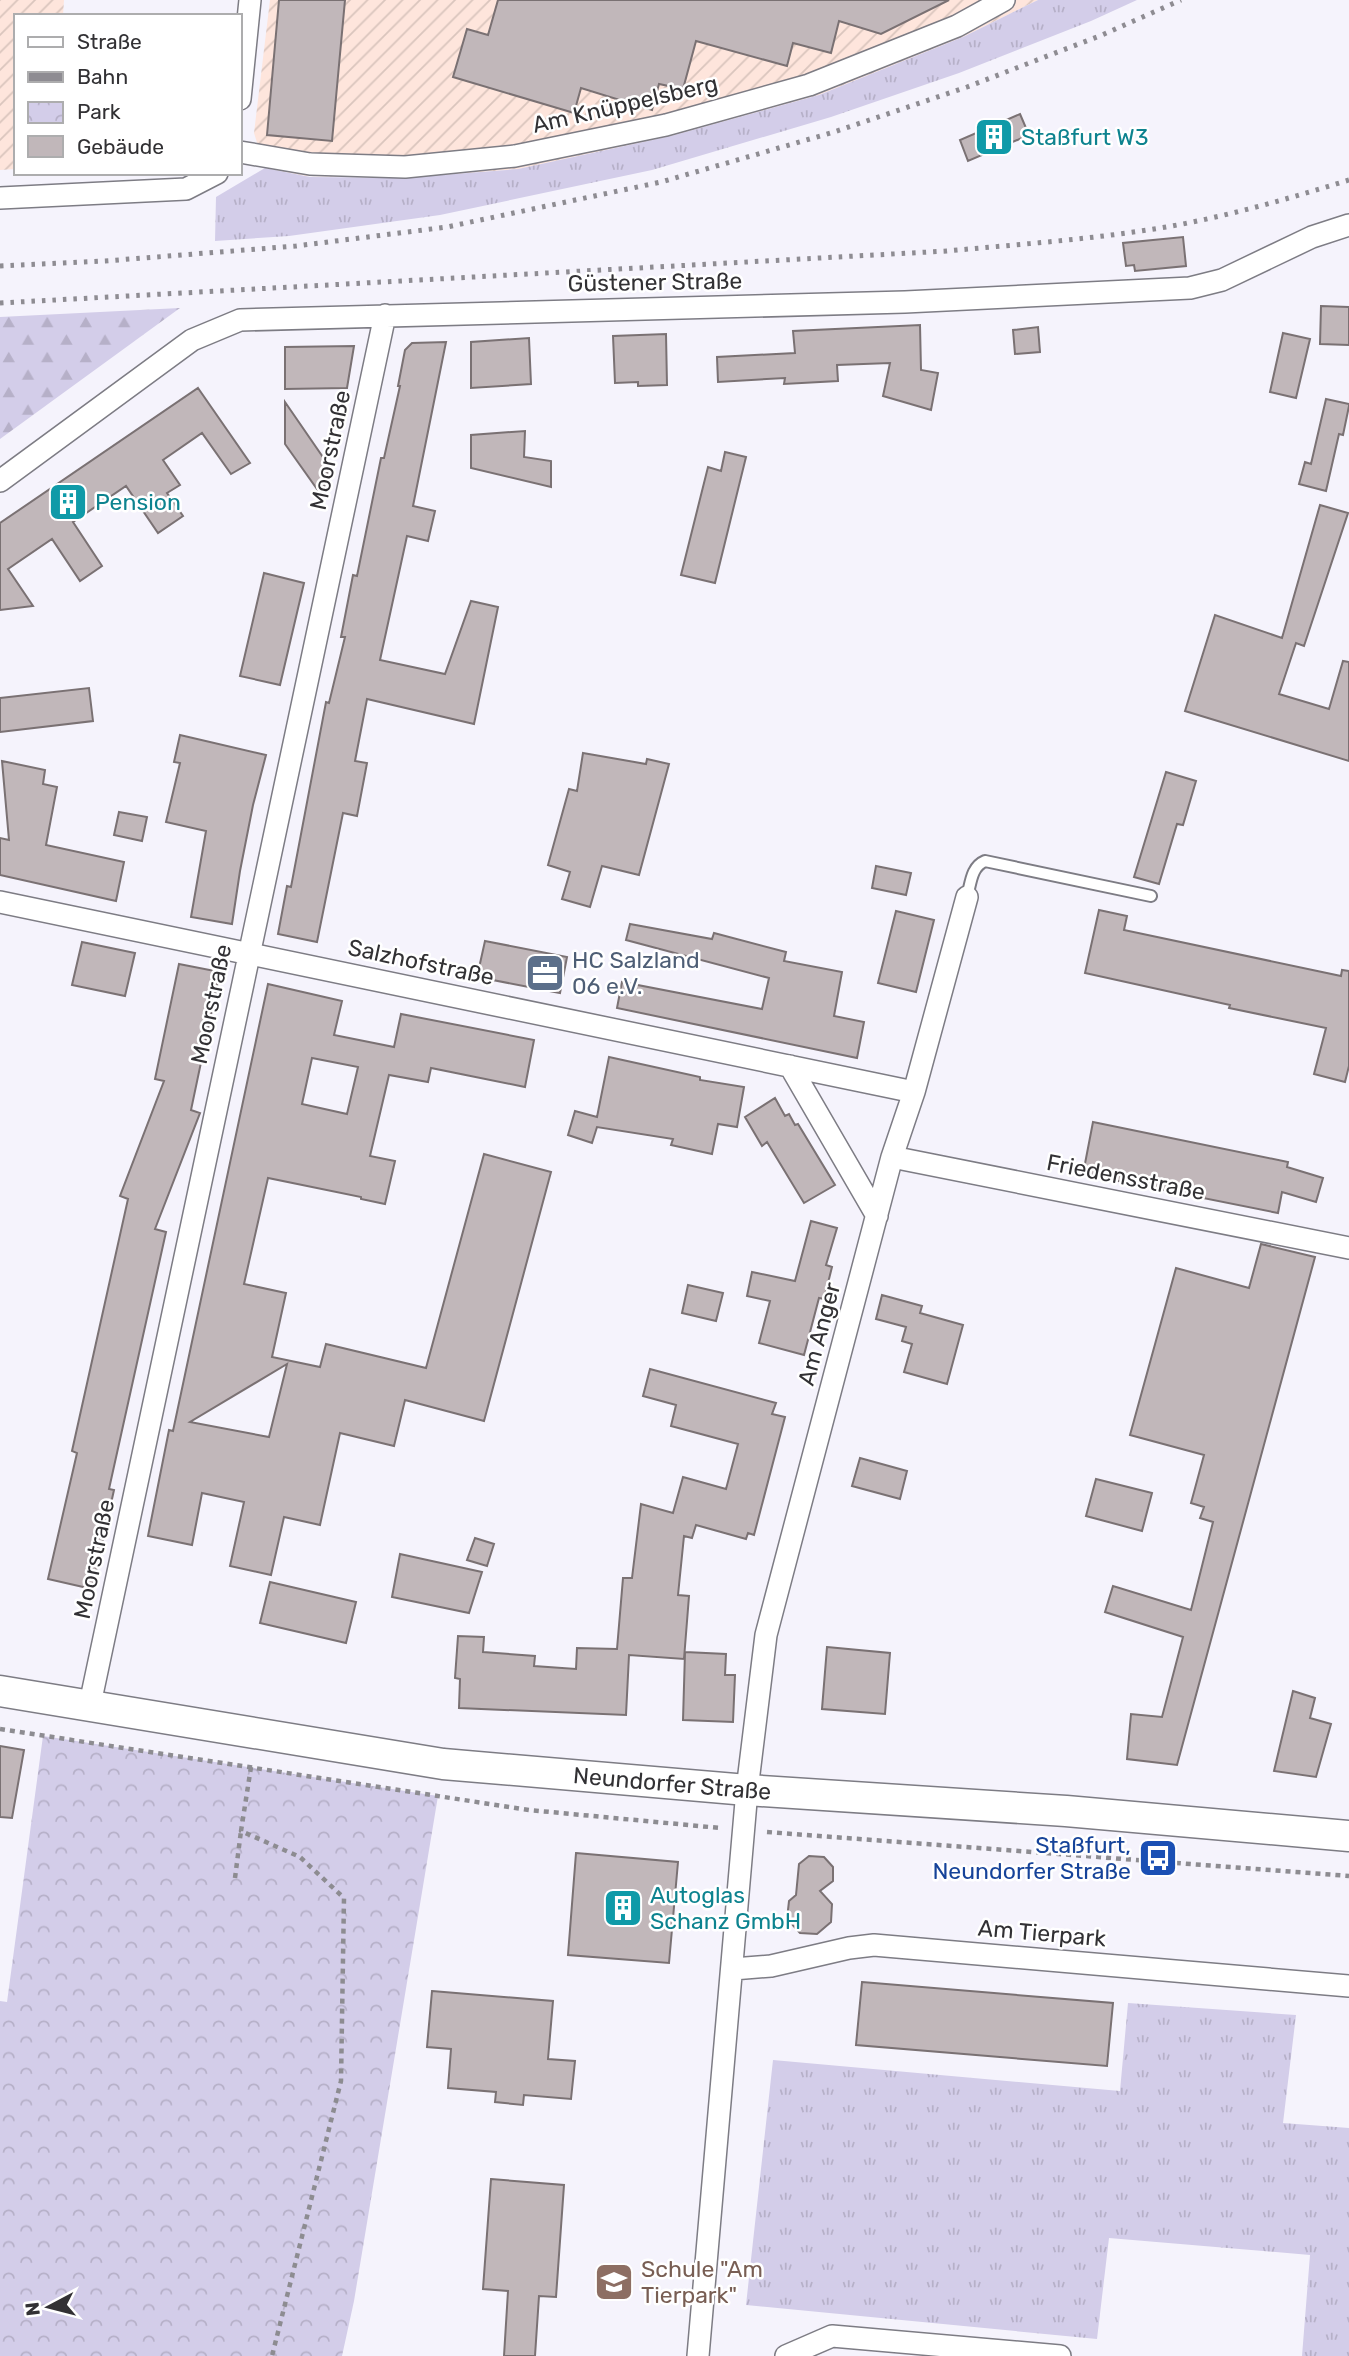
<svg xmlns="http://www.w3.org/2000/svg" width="1349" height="2356" viewBox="0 0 1349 2356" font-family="Rubik,sans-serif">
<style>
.industrial{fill:url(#industrial-furrows)}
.grass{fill:url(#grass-tufts)}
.forest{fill:url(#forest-firs)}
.park{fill:url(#park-crowns)}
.building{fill:#c1b7ba;stroke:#7a7173;stroke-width:2;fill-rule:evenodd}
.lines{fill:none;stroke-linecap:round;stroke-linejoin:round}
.service-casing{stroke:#7d7c84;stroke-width:14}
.minor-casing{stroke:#7d7c84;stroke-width:24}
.secondary-casing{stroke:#7d7c84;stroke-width:33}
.path{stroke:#8d8c91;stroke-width:4.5;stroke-dasharray:5 5;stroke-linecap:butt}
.service{stroke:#fff;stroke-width:10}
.minor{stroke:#fff;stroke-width:21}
.secondary{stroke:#fff;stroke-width:30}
.rail{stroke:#8e8c92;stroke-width:5;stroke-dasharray:3.5 7;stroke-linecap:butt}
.labels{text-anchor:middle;stroke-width:5;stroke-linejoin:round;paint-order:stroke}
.street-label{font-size:23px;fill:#323134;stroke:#fff}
.culture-label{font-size:23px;fill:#0d838f;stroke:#fff;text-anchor:start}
.service-label{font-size:23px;fill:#4e5e75;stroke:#fff;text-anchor:start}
.transit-label{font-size:23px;fill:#164399;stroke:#fff;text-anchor:end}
.education-label{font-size:23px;fill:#785e54;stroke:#fff;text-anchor:start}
</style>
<defs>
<pattern id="industrial-furrows" width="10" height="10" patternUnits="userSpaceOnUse" patternTransform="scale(1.75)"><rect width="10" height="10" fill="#fee5dc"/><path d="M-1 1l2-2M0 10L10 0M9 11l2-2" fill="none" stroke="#dac5bd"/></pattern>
<pattern id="grass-tufts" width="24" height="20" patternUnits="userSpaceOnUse" patternTransform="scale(1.75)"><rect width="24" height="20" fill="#d3cde9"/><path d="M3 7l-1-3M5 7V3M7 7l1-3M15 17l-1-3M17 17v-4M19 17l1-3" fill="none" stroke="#b6b0c8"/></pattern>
<pattern id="forest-firs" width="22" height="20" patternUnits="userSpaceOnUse" patternTransform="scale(1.75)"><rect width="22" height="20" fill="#d3cde9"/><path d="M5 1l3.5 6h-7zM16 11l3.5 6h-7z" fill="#b6b0c8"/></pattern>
<pattern id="park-crowns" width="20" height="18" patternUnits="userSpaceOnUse" patternTransform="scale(1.75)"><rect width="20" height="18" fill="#d3cde9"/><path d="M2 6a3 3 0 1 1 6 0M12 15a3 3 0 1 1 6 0" fill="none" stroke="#b6b0c8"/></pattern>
</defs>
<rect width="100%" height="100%" fill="#f5f3fc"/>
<path class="industrial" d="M0 0H64L63 16H16V169L0 170Z
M270 0H1038L963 37 819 95 671 136 518 169 403 178 306 176 265 168 254 133Z"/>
<path class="grass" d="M1038 0H1137L1091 21 959 73 831 117 652 170 440 215 289 236 215 241 216 197 265 168 310 177 403 178 518 169 671 136 819 95 963 37Z
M1128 2003 1296 2015 1283 2123 1349 2128V2356H1302L1310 2255 1109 2238 1097 2339 746 2305 773 2060 1120 2091Z"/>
<path class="forest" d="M180 308 0 439V317Z"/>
<path class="park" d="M43 1736 438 1796 354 2301 342 2356H0V2001L7 2002Z"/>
<path class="building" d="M279 0H345L332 141 267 135Z
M498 0H949L881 34 839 21 831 53 793 43 787 66 696 41 683 89 659 84 652 110 581 88 574 113 453 77 467 29 488 35Z
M1020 114 1029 135 968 161 960 140Z
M1183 237 1186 266 1135 271 1134 265 1126 266 1123 243Z
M1321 306 1349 307V345L1320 344Z
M920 325 921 370 938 373 931 410 883 396 890 363 837 365 838 381 784 384 785 378 718 382 717 357 795 353 793 331Z
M1038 327 1040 352 1015 354 1013 330Z
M1283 333 1310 339 1296 398 1270 392Z
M666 334 667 385 638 386V382L615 383 613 336Z
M529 338 531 384 471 388V342Z
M446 342 413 506 435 511 428 541 407 536 380 660 445 674 471 601 498 607 474 724 367 699 355 761 367 763 357 816 343 813 317 942 278 934 287 886 291 887 326 702 329 703 345 637H341L353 575 357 576 381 458H384L400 386H398L405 350 412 343Z
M354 346 347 388 285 389V347Z
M198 388 250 463 231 474 202 433 163 460 180 485 167 493 183 516 158 533 126 486 73 522 102 566 80 581 52 539 8 569 33 606 0 610V523Z
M1326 399 1349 404V406L1343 435 1339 434 1326 491 1299 484 1305 462 1311 464Z
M285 402 329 466 322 496 285 444Z
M525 431 524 457 551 461V487L471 468V435Z
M725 452 746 457 715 583 681 575 708 467 721 471Z
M1320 505 1348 513 1304 646 1296 643 1279 694 1329 709 1343 661 1349 662V761L1185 711 1215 615 1282 638Z
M264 573 304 583 280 685 240 676Z
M89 688 93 721 0 732V698Z
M180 735 266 755 253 805 240 871 232 924 191 917 206 831 166 822 180 763 174 762Z
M583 753 646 764 647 759 669 764 639 875 602 866 590 907 562 899 570 872 548 865 569 789 577 791Z
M2 761 45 770 43 784 57 787 46 845 124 862 116 901 0 875V838L9 840Z
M1166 772 1196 781 1183 825 1177 824 1159 884 1134 877Z
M119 812 147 817 142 841 114 835Z
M876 866 911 873 906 895 872 888Z
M1099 910 1127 916 1124 930 1341 976 1342 970 1349 971V1066L1345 1082 1314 1074 1326 1028 1229 1008 1230 1005 1085 973Z
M896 911 934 920 916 992 878 983Z
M630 924 712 939 714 933 786 952 784 961 842 972 834 1016 864 1022 857 1058 617 1008 622 982 762 1009 769 978 626 940Z
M485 941 567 957 560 993 477 977Z
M82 942 135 953 125 996 72 985Z
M179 964 220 972 191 1110 200 1113 155 1229 166 1232 109 1489 114 1490 92 1589 48 1579 77 1453 72 1451 128 1199 120 1196 164 1081 155 1079Z
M268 984 342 1001 334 1035 394 1047 401 1014 534 1040 525 1087 431 1068 428 1082 389 1075 370 1156 395 1161 385 1204 361 1199V1197L268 1178 244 1284 286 1293 272 1357 320 1367 326 1344 426 1368 484 1154 551 1172 484 1421 405 1400 394 1446 340 1433 320 1525 284 1517 271 1575 230 1566 244 1502 202 1493 192 1545 148 1536 169 1430 173 1431ZM312 1058 358 1067 347 1114 302 1104ZM287 1364 269 1437 190 1422Z
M609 1057 700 1077V1080L744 1087 737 1127 718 1124 712 1154 671 1145 673 1139 597 1127 592 1143 568 1135 575 1111 597 1117Z
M775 1098 785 1116 789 1114 795 1125 798 1124 835 1185 804 1203 767 1142 762 1146 745 1117Z
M1093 1122 1288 1162 1287 1167 1323 1178 1316 1202 1282 1192 1278 1213 1083 1174Z
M811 1221 837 1228 826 1265 832 1267 824 1299 819 1298 804 1355 759 1343 770 1301 747 1296 752 1272 795 1281Z
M1261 1244 1315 1257 1177 1765 1127 1759 1131 1714 1162 1717 1183 1637 1105 1612 1113 1586 1191 1610 1213 1522 1200 1518 1204 1507 1191 1503 1204 1455 1130 1435 1176 1268 1249 1288Z
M688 1285 723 1293 716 1321 682 1313Z
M882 1295 922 1306 920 1313 963 1325 947 1384 904 1372 912 1344 902 1341 906 1327 876 1319Z
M650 1369 776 1403 772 1414 785 1417 754 1535 748 1533 746 1539 696 1525 692 1538 684 1536 678 1595 689 1596 684 1659 629 1655 626 1715 459 1708 460 1679 455 1678 458 1636 484 1637 483 1652 535 1656 534 1666 576 1669 577 1648 617 1649 623 1578H632L641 1504 673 1513 683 1477 726 1489 738 1444 671 1426 676 1405 643 1396Z
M860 1458 907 1471 900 1499 852 1486Z
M1096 1479 1152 1493 1142 1531 1086 1516Z
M475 1538 494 1544 487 1566 467 1560Z
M400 1554 482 1572 469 1613 392 1597Z
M270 1582 356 1602 346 1643 260 1623Z
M827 1647 890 1653 885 1714 822 1709Z
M685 1652 726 1654 725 1675H735L733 1722 683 1720Z
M1293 1691 1315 1698 1310 1718 1331 1724 1316 1777 1274 1771Z
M0 1746 24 1750 12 1818 0 1817Z
M576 1853 678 1862 669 1963 568 1955Z
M809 1856 824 1857 833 1867V1881L820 1891 832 1904 831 1922 817 1934 800 1933 787 1919 789 1901 796 1895 799 1864Z
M862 1982 1113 2003 1107 2066 856 2045Z
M432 1991 553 2001 548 2059 575 2061 571 2099 524 2095 523 2105 495 2102 496 2092 448 2088 451 2049 427 2047Z
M491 2179 564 2185 556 2297 539 2296 535 2356H504L508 2291 483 2289Z"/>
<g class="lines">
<g class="service-casing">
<path id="service" d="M967 897C971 883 971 867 985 861L1151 896"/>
</g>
<g class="minor-casing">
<path id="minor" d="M240 99 250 0
M240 152 310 164 405 167 515 156 666 125 809 85 957 26 1004 0
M0 198 186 189 217 173
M0 481 192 340 240 320 905 302 1190 288 1222 280 1312 237 1349 225
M0 902 914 1092
M790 1066 877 1216
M892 1157 1349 1248
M90 1704 385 315
M733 1969 771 1966 849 1948 874 1945 1349 1986
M698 2356 747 1790 766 1635 892 1157 914 1092 967 897
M786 2356 832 2336 1060 2356"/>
</g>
<g class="secondary-casing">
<g id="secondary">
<path id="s1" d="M0 1691 443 1764 747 1790 1066 1811 1349 1836"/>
</g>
</g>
<path class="path" d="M0 1729 529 1810 720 1828
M251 1767 241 1831 300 1857 344 1898 341 2081 272 2356
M767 1832 1349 1876
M235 1878 241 1831"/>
<use href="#service" class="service"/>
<use href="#minor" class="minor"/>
<use href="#secondary" class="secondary"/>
<path class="rail" d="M0 266 105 261 296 246 447 227 661 182 834 132 967 87 1102 35 1181 0
M0 303 947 251C1022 244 1098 239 1172 226 1232 215 1291 198 1349 180"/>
</g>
<defs>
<g id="building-square" transform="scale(2.0125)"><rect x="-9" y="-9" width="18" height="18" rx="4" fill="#0f9aa8" stroke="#fff"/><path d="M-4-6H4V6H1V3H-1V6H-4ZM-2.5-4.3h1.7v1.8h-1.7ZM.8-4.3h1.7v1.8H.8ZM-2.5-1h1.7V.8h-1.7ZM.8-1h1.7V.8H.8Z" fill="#fff"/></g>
<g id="office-square" transform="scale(2.0125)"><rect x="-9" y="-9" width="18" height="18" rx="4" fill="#5c6f8a" stroke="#fff"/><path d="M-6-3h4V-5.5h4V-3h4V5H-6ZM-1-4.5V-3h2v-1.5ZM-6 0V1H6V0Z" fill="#fff"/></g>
<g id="bus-square" transform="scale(2.0125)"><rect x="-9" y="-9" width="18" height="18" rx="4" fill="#1a4fb4" stroke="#fff"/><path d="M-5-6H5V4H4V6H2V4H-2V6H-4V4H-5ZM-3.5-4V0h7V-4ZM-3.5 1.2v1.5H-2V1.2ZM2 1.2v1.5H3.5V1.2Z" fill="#fff"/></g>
<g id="school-square" transform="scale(2.0125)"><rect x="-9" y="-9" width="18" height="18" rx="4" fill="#8d6e63" stroke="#fff"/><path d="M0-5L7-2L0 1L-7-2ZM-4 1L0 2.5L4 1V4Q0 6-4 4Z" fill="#fff"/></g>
</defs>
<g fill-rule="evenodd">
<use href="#building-square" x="994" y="137"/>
<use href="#building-square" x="68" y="502"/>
<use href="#office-square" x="545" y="973"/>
<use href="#bus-square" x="1158" y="1858"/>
<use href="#building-square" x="623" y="1908"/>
<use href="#school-square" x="614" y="2282"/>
</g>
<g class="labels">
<g class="street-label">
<text transform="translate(625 104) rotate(-13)" y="8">Am Knüppelsberg</text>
<text transform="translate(655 282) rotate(-1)" y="8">Güstener Straße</text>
<text transform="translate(330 450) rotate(-78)" y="8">Moorstraße</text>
<text transform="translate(421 962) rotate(12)" y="8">Salzhofstraße</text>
<text transform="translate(211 1004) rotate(-78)" y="8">Moorstraße</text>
<text transform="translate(1126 1177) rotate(11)" y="8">Friedensstraße</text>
<text transform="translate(819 1334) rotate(-75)" y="8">Am Anger</text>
<text transform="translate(94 1559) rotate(-78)" y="8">Moorstraße</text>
<text dy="8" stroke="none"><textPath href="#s1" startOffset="679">Neundorfer Straße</textPath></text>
<text transform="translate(1042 1933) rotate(5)" y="8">Am Tierpark</text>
</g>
<g class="culture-label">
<text x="1021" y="145">Staßfurt W3</text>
<text x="95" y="510">Pension</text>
<text x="650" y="1903">Autoglas<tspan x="650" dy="26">Schanz GmbH</tspan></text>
</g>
<g class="service-label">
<text x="572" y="968">HC Salzland<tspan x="572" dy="26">06 e.V.</tspan></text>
</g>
<g class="transit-label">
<text x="1131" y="1853">Staßfurt,<tspan x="1131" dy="26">Neundorfer Straße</tspan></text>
</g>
<g class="education-label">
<text x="641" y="2277">Schule "Am<tspan x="641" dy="26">Tierpark"</tspan></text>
</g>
</g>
<rect x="14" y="14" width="228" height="161" fill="#ffffff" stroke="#adadae" stroke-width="2"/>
<rect x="28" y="37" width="35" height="10" fill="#ffffff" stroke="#adadae" stroke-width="2"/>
<text x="77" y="49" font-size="21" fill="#323134">Straße</text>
<rect x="28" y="72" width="35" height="10" fill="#8e8c92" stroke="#adadae" stroke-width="2"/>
<text x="77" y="84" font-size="21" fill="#323134">Bahn</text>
<rect x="28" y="102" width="35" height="21" fill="url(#park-crowns)" stroke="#adadae" stroke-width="2"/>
<text x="77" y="119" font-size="21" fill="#323134">Park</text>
<rect x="28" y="136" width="35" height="21" fill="#c1b7ba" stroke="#adadae" stroke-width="2"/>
<text x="77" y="154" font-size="21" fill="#323134">Gebäude</text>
<g transform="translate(49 2307) rotate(263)" stroke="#ffffff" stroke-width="5" paint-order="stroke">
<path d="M0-5L12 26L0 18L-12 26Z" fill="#323134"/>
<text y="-10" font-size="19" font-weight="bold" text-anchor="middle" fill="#323134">N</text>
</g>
</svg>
